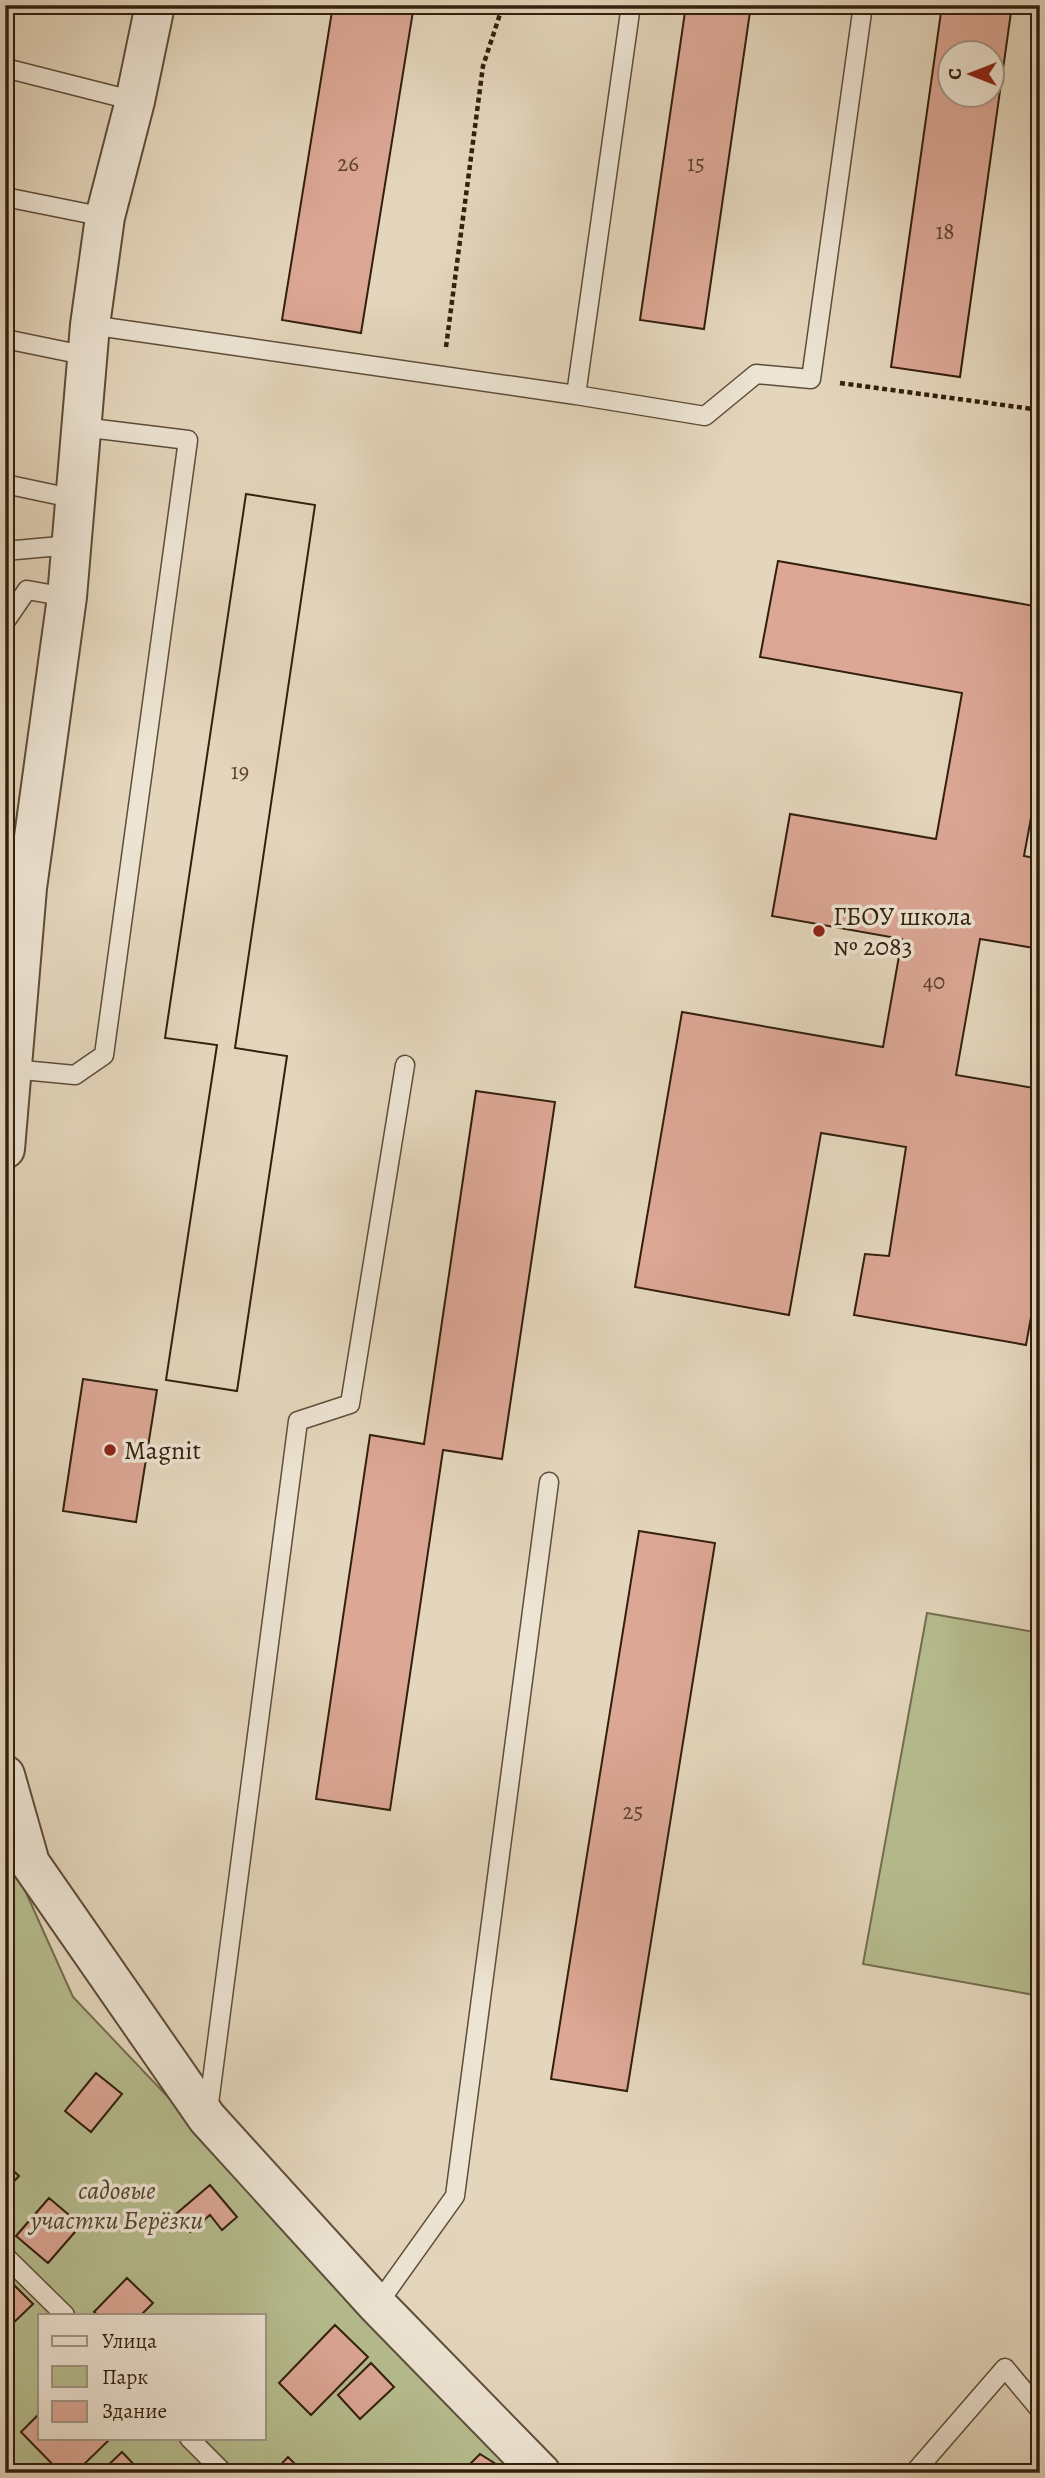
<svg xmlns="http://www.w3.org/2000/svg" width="1045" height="2478" viewBox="0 0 1045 2478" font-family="Alegreya,serif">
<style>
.green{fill:#b6bd8f;stroke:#746e4e;stroke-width:2;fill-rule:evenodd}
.building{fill:#dca795;stroke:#321f0d;stroke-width:2;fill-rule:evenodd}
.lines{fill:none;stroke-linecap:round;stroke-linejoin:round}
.service-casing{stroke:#5e4d39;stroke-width:21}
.tertiary-casing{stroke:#5e4d39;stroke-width:42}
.path{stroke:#321f0d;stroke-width:4.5;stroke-dasharray:5 3.5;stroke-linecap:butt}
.service{stroke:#ede4d3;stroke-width:18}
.tertiary{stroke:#ede4d3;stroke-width:38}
.poi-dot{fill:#8f2418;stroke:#ede4d3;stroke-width:2.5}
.labels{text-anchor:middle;stroke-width:7;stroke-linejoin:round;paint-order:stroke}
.number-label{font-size:23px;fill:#5c412f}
.poi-label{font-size:26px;fill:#321f0d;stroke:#ede4d3;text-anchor:start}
.park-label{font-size:26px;font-style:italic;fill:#53462e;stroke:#ede4d3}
</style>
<rect width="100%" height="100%" fill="#e4d6bc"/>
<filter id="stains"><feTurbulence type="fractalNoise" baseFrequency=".00286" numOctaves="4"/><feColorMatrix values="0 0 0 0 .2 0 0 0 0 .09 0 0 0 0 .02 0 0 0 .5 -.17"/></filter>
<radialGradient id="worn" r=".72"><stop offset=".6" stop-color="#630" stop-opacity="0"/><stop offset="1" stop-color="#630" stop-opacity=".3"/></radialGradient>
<path class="green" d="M927 1613 1040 1633V1996L863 1964Z
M5 1846 73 1997 525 2473H5ZM40 2315H264V2438H40Z"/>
<path class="building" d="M333 5H414L361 333 282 320Z
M686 5H751L704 329 640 320Z
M942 5H1012L960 377 891 367ZM950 52H992V94H950Z
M246 494 315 505 235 1048 287 1056 237 1391 166 1380 217 1045 165 1038Z
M246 494 315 505 235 1048 287 1056 237 1391 166 1380 217 1045 165 1038Z
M778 561 1040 607V769L1024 856 1040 859V949L980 939 956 1075 1040 1089V1267L1026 1345 854 1315 865 1254 889 1256 906 1147 821 1133 789 1315 635 1287 682 1012 883 1047 902 939 772 916 790 814 936 839 962 693 760 657Z
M476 1091 555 1102 502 1459 443 1450 390 1810 316 1799 370 1435 424 1444Z
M83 1379 157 1390 136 1522 63 1511Z
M639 1531 715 1543 627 2091 551 2079Z
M96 2073 122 2094 91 2132 65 2111Z
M5 2163 19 2176 5 2191Z
M210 2185 237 2217 222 2230 210 2215 190 2232 176 2214Z
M49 2198 81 2225 48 2263 16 2236Z
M5 2276 33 2304 5 2331Z
M127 2278 153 2303 141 2315H98L94 2312Z
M335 2325 368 2357 311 2415 279 2383Z
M371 2363 394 2387 360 2419 338 2395Z
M40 2413V2438H111L75 2473H61L21 2432Z
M122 2452 142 2473H100Z
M480 2454 510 2473H461Z
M288 2457 304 2473H273Z"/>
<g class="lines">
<g class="service-casing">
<path id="service" d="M5 68 135 101
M5 197 105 217
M90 325 576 395 631 5
M5 339 88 356
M576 395 705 416 756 374 811 379 863 5
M5 484 76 499
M5 551 71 545
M5 622 27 590 67 597
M12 1069 75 1075 104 1055 188 440 82 427
M208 2111 298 1421 350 1404 405 1065
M5 2256 65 2315
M377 2305 455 2196 549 1482
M189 2438 224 2473
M914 2473 1005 2368 1040 2410"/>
</g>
<g class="tertiary-casing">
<path id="tertiary" d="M5 1149 27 888 67 597 90 325 105 217 135 101 155 5
M5 1775 30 1863 207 2118 377 2305 541 2473"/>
</g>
<path class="path" d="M446 347 483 66 503 5
M840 383 1040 410"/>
<use href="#service" class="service"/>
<use href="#tertiary" class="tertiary"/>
</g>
<g class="poi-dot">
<circle cx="819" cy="931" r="7"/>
<circle cx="110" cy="1450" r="7"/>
</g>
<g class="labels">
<g class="number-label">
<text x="348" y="171">26</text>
<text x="696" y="171">15</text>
<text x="945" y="239">18</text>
<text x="240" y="779">19</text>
<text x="934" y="989">40</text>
<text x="633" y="1819">25</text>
</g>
<g class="poi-label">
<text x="833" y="925">ГБОУ школа<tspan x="833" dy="30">№ 2083</tspan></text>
<text x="124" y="1459">Magnit</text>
</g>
<g class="park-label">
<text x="117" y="2199">садовые<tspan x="117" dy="30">участки Берёзки</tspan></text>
</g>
</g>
<rect width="1045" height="2478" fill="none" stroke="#e4d6bc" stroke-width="28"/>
<rect x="7" y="7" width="1031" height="2464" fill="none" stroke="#321f0d" stroke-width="3.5"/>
<rect x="14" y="14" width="1017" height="2450" fill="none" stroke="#321f0d" stroke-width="2"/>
<rect x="38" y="2314" width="228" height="126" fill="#ede4d3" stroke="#a29584" stroke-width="2"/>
<rect x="52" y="2336" width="35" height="10" fill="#ede4d3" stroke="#a29584" stroke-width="2"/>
<text x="102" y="2348" font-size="21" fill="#321f0d">Улица</text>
<rect x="52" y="2366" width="35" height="21" fill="#b6bd8f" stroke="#a29584" stroke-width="2"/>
<text x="102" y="2384" font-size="21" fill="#321f0d">Парк</text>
<rect x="52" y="2401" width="35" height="21" fill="#dca795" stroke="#a29584" stroke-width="2"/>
<text x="102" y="2418" font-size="21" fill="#321f0d">Здание</text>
<g transform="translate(971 74) rotate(270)"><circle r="33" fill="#ede4d3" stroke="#a29584" stroke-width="2"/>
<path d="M0-5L12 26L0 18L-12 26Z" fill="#8f2418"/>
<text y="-10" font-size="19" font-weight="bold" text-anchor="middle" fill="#321f0d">С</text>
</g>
<rect width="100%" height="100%" filter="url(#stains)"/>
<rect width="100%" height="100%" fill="url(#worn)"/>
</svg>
